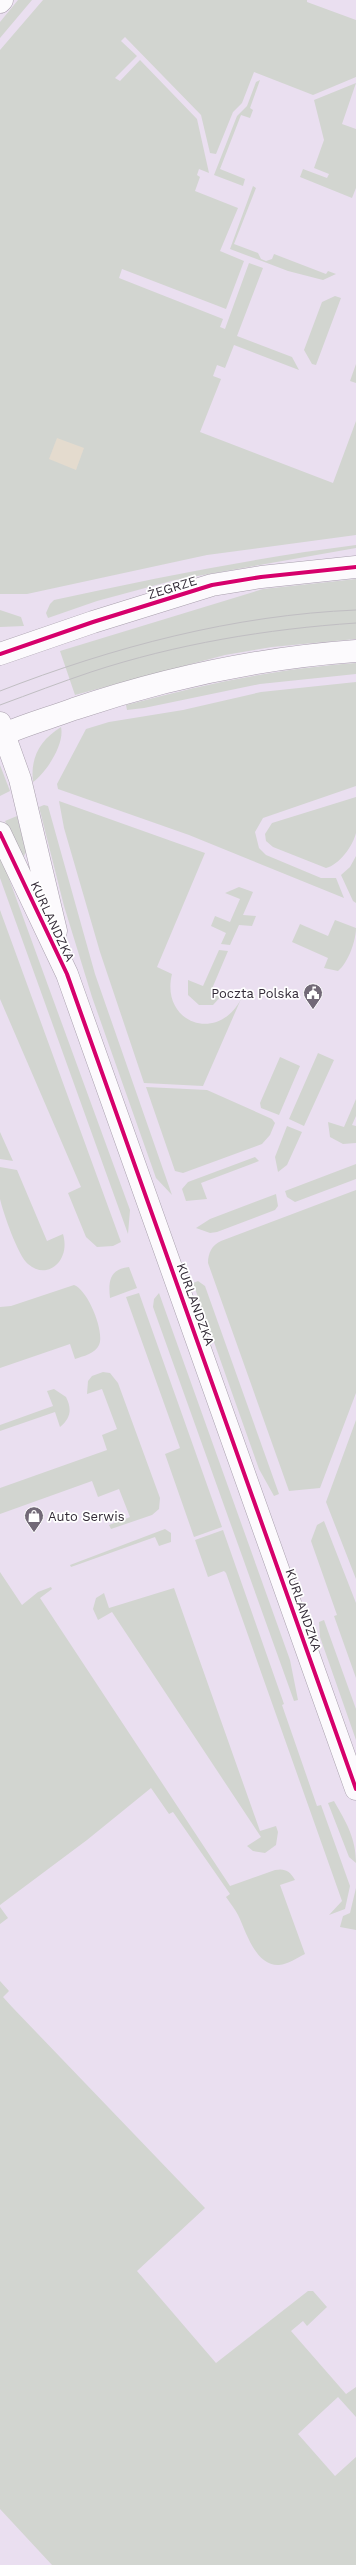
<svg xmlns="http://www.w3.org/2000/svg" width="356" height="2565" viewBox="0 0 356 2565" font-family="'Work Sans',sans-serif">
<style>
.green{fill:#d2d5d0}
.sand{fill:#e4dbce}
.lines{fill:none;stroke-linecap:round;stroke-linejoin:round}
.minor-casing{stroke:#a9a0ad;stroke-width:23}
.minor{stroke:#fcfafd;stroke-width:22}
.tram{stroke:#c0bec2;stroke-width:1}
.cycleway-casing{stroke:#fff;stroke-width:6}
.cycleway{stroke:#d6006c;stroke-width:4}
.labels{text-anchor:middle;stroke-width:3.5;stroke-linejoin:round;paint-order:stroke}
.street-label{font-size:13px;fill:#322a36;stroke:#fff}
.poi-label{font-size:13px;fill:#322a36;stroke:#fff;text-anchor:end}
</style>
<rect width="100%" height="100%" fill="#eadff0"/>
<path class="green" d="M18 0H32L0 38V22Z
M43 0H307V2L356 20V77L313 95 254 72 242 103 233 112 216 154 210 153 201 115 125 37 121 41 137 56 115 78 120 81 140 60 197 119 209 173 199 169 197 175 200 177 195 191 238 208 220 251 244 261 226 309 122 269 119 278 223 319 220 327 225 329 249 263 263 268 237 336 292 357 299 370 234 345 225 368 217 365 213 376 221 379 200 432 333 483 356 421V535L207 555 27 594H0V50Z
M260 80 250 108 253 110 250 118 241 115 220 169 245 179 243 186 214 175 237 116 247 106 256 82Z
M356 83 342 124 356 129V188L352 198 300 177 303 169 327 178 329 174 314 168 324 140 314 100Z
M253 186 256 188 234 244 258 253 261 259 266 261 272 259 274 254 326 274 328 271 336 274 323 280 288 271 230 249Z
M335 296 341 298 316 365 312 364 304 350 322 302Z
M356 364V383L350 381Z
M356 545V548L175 580 97 601 48 618 46 613 50 604 54 600C154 578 254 558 356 545Z
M356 579V639L272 647 225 655 75 695 60 651 263 589Z
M0 610 21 617 24 626 0 627Z
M356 663V674L260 684 144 708 127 710 126 705C205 684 274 669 356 663Z
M356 682V786L263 818 255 832 259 848 266 855 321 878H336L344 898 189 835 58 789 57 784 86 729 109 722 183 710 261 692Z
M61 727C65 744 46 773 33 782 30 758 40 740 61 727Z
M0 765 10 791 0 796Z
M356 797C356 808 356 822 356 833 353 846 339 865 326 868L273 847 266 841 265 834 272 823Z
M59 801 205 853 157 967 172 974C160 1023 218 1044 241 999L203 1086 144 1083 100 952 64 828Z
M44 805 48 806 95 974 172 1195 156 1178 92 997 64 906 39 807Z
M17 816 26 852 24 856 20 854 5 821Z
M0 854 130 1210 128 1234 0 878Z
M356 856V903L353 901 341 875 350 867Z
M239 887 253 892 243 915 256 916 252 926 239 925 230 945 221 944 226 933 211 926 215 916 230 922 240 899 225 893Z
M0 910 121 1242 113 1246 97 1247 86 1237 68 1193 81 1187 0 999Z
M335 920 356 928C356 941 348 963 338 971L324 968 328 958 292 942 300 924 328 936Z
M219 950 228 951 211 991 224 993 213 1005H199L188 995V980L203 986Z
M318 1053 334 1060 304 1126 289 1119Z
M280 1057 300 1066 279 1115 261 1108 260 1103Z
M146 1087 207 1090 272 1119 275 1123 270 1135 262 1144 183 1173 175 1171Z
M356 1099V1116L352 1125 356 1126V1143L343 1144 330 1137 328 1122 344 1127Z
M287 1126 302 1132 287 1165 278 1172 275 1157Z
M0 1132 13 1161 0 1159Z
M255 1157 259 1161 201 1183 207 1199 186 1201 182 1189 188 1182Z
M356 1164V1179L295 1202 287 1197 285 1191Z
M0 1167 17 1170 47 1241 63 1234C71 1261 47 1281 28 1264 18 1256 3 1212 0 1199 0 1189 0 1177 0 1167Z
M356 1190V1393L320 1488 289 1491 208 1263C208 1253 212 1245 221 1241Z
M276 1194 278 1206 275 1210 217 1232 210 1233 196 1228 210 1219Z
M129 1267 137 1288 110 1298C108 1281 110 1269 129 1267Z
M198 1281 205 1286 279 1494 274 1496 259 1469 193 1283Z
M74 1285C88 1290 105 1332 99 1345 95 1354 83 1356 75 1359L70 1344 0 1368V1307L11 1306Z
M139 1293 222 1527 194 1537 165 1454 180 1448 126 1297Z
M159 1293 290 1660 298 1700 294 1701 153 1307 154 1299Z
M103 1372 110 1373 118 1383 160 1498 159 1509 152 1515 111 1529 109 1525 130 1517 119 1489 98 1497 92 1481 0 1514V1488L107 1450 102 1435 117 1429 102 1389 87 1394 88 1381 92 1376Z
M54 1389 66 1397C72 1409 71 1418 60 1427L55 1412 0 1431V1425L53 1406 47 1391Z
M356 1420V1579L326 1502Z
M324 1521 356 1603V1678L334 1616 337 1615 311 1541 317 1525Z
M165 1529 171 1533V1542L159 1546 155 1537 71 1567 70 1565Z
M223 1530 284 1704 282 1705 317 1806 321 1805 350 1886 345 1909 329 1915 342 1901 226 1573 224 1571 208 1577 195 1540Z
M0 1572 22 1605 38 1592 51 1587 52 1589 40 1598 230 1886 275 1870C285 1868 290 1871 295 1880L280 1885 305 1954C297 1958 288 1964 279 1965 255 1966 246 1931 238 1915 235 1909 230 1903 226 1897L230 1894 173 1812 169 1814 151 1788 87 1840 0 1905Z
M174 1588 260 1831 276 1826 278 1832 276 1845 265 1853 253 1851 247 1846 261 1837 112 1612 98 1620 93 1609 96 1598 104 1593 109 1608Z
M324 1620 356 1709V1740L320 1637 319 1622Z
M334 1801C346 1822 356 1838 356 1863L349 1857 328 1803Z
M356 1888V1930L340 1927 343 1916 350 1913Z
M0 1907 8 1918 0 1924Z
M0 1981 9 1991 3 1997 13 2008 205 2208 137 2271 216 2363 308 2291H313L327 2307 307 2326 303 2321 291 2331 346 2394 356 2387V2417L338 2397 298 2434 335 2476 356 2457V2565H52L0 2509Z"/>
<path class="sand" d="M57 438 84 448 76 470 49 459Z"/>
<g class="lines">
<g class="minor-casing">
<path id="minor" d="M0 2 2 0
M0 654 93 622 212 585 261 577 356 567
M0 723 20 779 56 931
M0 736C23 725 50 718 74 709 166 678 259 658 356 651
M0 833 67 974 356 1789"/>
</g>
<use href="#minor" class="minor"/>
<path class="tram" d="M0 691C113 647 234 615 356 610
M0 705C30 694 61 682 91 672 176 644 267 629 356 623"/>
<g class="cycleway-casing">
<path id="cycleway" d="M0 654 93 622 212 585 261 577 356 567
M0 833 67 974 356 1789"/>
</g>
<use href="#cycleway" class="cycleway"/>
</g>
<defs>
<g id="civic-pin" transform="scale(1)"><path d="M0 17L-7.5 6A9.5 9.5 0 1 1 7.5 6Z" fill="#726977" stroke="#fff"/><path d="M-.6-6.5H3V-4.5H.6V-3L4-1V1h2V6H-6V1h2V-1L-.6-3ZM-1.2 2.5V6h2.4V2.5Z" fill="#fff"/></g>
<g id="shop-pin" transform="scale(1)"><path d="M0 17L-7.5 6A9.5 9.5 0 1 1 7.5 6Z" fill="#726977" stroke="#fff"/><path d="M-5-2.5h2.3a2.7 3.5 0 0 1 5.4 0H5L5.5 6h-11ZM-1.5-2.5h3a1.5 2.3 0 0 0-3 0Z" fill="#fff"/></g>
</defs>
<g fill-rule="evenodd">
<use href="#civic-pin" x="313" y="993"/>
<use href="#shop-pin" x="34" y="1516"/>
</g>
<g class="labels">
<g class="street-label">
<text transform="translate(172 587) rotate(-17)" y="5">ŻEGRZE</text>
<text transform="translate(53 921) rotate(65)" y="5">KURLANDZKA</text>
<text transform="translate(196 1304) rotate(70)" y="5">KURLANDZKA</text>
<text transform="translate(304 1610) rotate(71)" y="5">KURLANDZKA</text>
</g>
<g class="poi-label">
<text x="299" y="998">Poczta Polska</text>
<text x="48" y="1521" text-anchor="start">Auto Serwis</text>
</g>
</g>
</svg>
